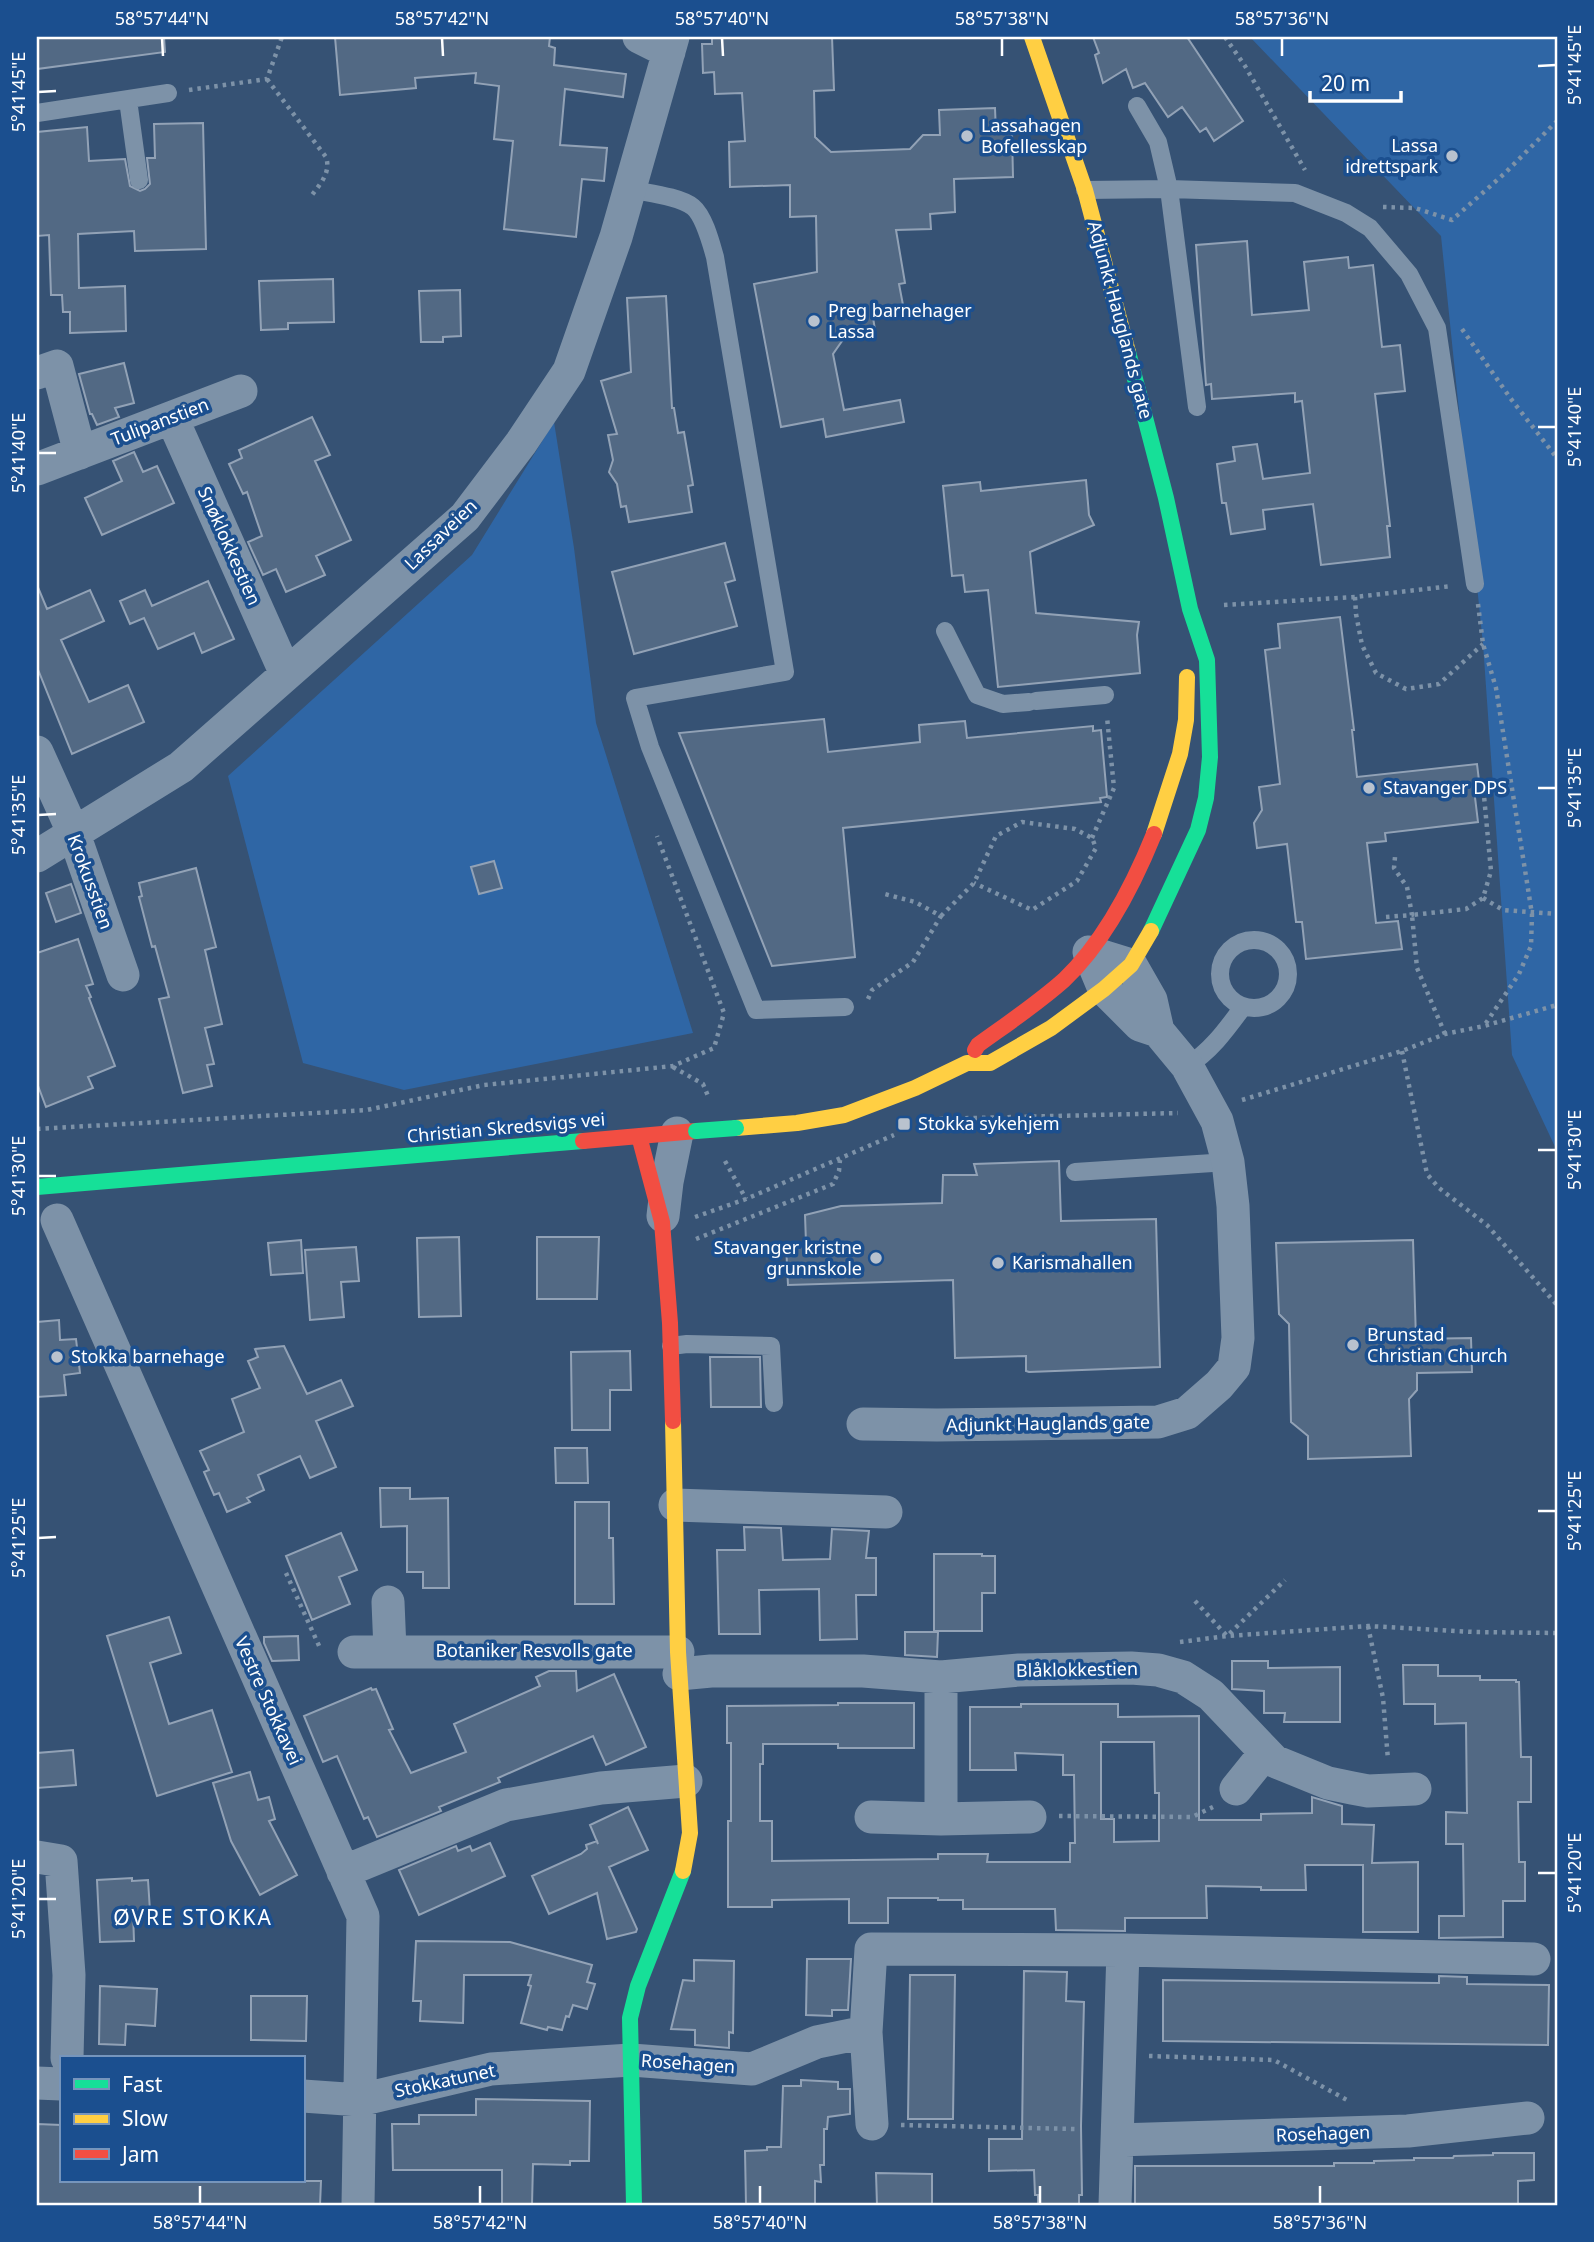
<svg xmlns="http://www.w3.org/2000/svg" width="1594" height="2242" viewBox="0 0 1594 2242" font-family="'Noto Sans',sans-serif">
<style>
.green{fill:#2f66a5}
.building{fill:#526984;stroke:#92a2b6;stroke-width:2;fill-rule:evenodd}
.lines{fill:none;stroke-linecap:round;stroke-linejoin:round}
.path{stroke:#7d92a8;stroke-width:4.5;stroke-dasharray:3.5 5;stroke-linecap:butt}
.lane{stroke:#7d92a8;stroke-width:18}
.street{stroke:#7d92a8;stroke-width:33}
.fast{stroke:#16e098;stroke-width:16}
.slow{stroke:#ffcf43;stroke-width:16}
.jam{stroke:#f24e42;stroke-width:16}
.fast-bridge{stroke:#16e098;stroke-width:16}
.ticks{fill:none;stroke:#fff;stroke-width:2.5}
.poi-dot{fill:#b9c2ce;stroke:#1b4f8f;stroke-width:2.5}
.labels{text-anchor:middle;stroke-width:7;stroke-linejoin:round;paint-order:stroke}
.poi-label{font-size:18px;fill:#fff;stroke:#1b4f8f;text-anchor:start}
.street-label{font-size:18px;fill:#fff;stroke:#1b4f8f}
.quarter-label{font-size:21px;letter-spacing:2px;fill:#fff;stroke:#1b4f8f}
.neatline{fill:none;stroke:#fff;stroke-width:2.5}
.ticks-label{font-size:18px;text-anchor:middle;fill:#fff}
</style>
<rect width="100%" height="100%" fill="#365274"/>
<path class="green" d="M1250 37H1557V1151L1512 1055 1483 644 1441 236Z
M554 422 574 548 596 723 693 1033 404 1090 303 1063 228 776 472 555Z"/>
<path class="building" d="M37 37H164L165 52 37 69Z
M335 37H550L549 46 555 48 554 65 626 74 623 97 565 89 560 145 607 148 604 181 582 179 576 237 504 229 513 141 494 139 499 86 475 83 476 73 415 78 416 88 340 95Z
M712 37H832L834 90 814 91 815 137 831 152 910 149 923 135H940L939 110 995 108 996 133H1012L1013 177 954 179 955 212 930 214 931 229 896 230 905 283 899 284 903 305 872 311 875 330 847 334 833 354 844 410 900 400 904 422 826 437 823 419 781 427 754 284 817 272 816 216 790 217V185L730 187 729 142 745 141 742 93 715 94 714 72 703 73 702 44H712Z
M1093 37H1187L1243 121 1214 141 1206 128 1200 132 1182 107 1168 117 1145 83 1133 88 1126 69 1103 83 1095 55 1099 53Z
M203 123 206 249 135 251 134 231 78 234 79 288 125 286 126 331 70 333V312H63L62 295H51L49 235 37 236V132L87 127 89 161 125 159 130 186 140 191 145 189 150 184 147 158H155L154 124Z
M1247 241 1252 315 1309 310 1304 262 1348 257 1349 268 1373 265 1382 347 1400 345 1405 391 1375 394 1390 526H1387L1390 557 1321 565 1313 504 1263 510 1265 529 1231 534 1226 503H1222L1217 464 1235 461 1233 447 1257 444 1263 479 1310 473 1302 401 1295 402V393L1212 399 1211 384 1206 385 1196 245Z
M333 279 334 322 288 323V329L261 330 259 281Z
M460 290 461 336 443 337V342H421L419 291Z
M666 296 672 408H674L678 433 684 432 693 485 688 486 692 512 629 522 626 506 621 507 617 484 609 472 613 460 608 435 617 434 601 381 631 372 627 298Z
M124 363 134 403 115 408 119 417 97 425 92 414H90L79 374Z
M312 417 330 455 315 461 351 540 316 556 325 575 286 592 276 569 263 575 248 542 262 536 247 492 243 494 229 464 242 458 239 450Z
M134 452 143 472 157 466 174 503 102 535 85 498 122 481 113 461Z
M1086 480 1089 515 1094 525 1030 552 1036 613 1139 622 1137 635 1140 673 998 687 988 590 965 592 963 575 952 576 943 486 980 482 981 491Z
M725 543 735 580 725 583 737 626 634 654 612 572Z
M208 581 234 639 202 653 194 633 158 649 144 618 130 624 120 601 145 590 152 606Z
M37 585 47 609 90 590 104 621 61 640 89 702 128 685 144 722 72 754 37 667Z
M1340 617 1354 730H1352L1357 777 1477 764 1480 789H1474L1478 822 1385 833 1386 841 1367 843 1376 923 1398 921 1402 949 1306 959 1302 922H1296L1287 844 1257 848 1254 823 1262 810 1259 787 1280 784 1265 650 1280 648 1278 624Z
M824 719 828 752 920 742 919 725 965 721 967 738 1093 726V731L1101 730 1107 797 1100 798 1101 802 843 828 855 957 772 966 679 733Z
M494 861 502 888 479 894 471 867Z
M196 868 216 947 205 950 222 1024 205 1028 214 1064 207 1065 212 1086 183 1093 159 999 169 997 155 946 152 947 139 897 142 896 139 883Z
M71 884 81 913 56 922 46 893Z
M78 939 93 984 86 986 91 997 89 998 115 1066 88 1077 93 1088 46 1107 37 1083V953Z
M1059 1161 1061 1221 1156 1219 1160 1367 1029 1372 1026 1371V1356L955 1358 953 1280 788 1285 786 1244 806 1243 805 1215 841 1206 942 1203 943 1175H977L974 1164Z
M459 1237 461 1316 419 1317 417 1238Z
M537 1237H599L597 1299H537Z
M301 1240 303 1273 271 1275 268 1243Z
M1413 1240 1416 1339 1471 1338 1472 1372 1417 1373V1390L1409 1399 1411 1456 1308 1459V1436L1291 1422 1289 1324 1279 1314 1276 1243Z
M356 1247 359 1281 341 1282 344 1317 310 1320 305 1250Z
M59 1320 60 1340 76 1339 80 1373 64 1375 66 1395 37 1397V1322Z
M284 1346 307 1394 341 1380 353 1406 316 1421 336 1467 310 1478 300 1456 258 1475 264 1490 247 1498 250 1502 227 1512 219 1493 214 1495 204 1472 209 1470 200 1451 244 1432 232 1399 260 1388 248 1361 258 1357 255 1349Z
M630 1351 631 1390H610V1430H572L571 1352Z
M710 1357H760L761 1407H711Z
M555 1448H587L588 1483H556Z
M380 1488H410V1499L448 1498 449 1588H423V1572H407V1526L381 1527Z
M575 1502H609V1538H613L614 1604H575Z
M744 1527 781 1528 783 1560 830 1559 832 1529 869 1531 866 1558H876V1595H856L857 1639 820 1640 819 1589 759 1590 760 1634H719L717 1550H745Z
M341 1533 357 1570 339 1577 350 1604 312 1620 286 1556Z
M934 1554H982V1556H995V1593H982V1631H934Z
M169 1617 181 1653 150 1663 169 1724 212 1710 232 1772 157 1796 107 1636Z
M905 1632H938L937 1657 905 1655Z
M298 1636 299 1660 272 1661 264 1643V1637Z
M1232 1661H1268V1668L1340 1667V1722H1284L1285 1713H1264V1691L1232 1689Z
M1403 1665H1438V1676H1480V1680H1516V1682H1519L1521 1757H1531V1802H1518L1519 1862H1525V1901H1503V1937L1439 1938V1916H1464L1463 1844H1446V1812L1467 1813 1466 1723 1435 1724V1704H1404Z
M549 1671H576L577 1691 614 1674 646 1747 606 1765 593 1736 498 1778 500 1782 439 1807 441 1811 377 1837 368 1817 364 1819 337 1756 323 1762 304 1716 371 1688 372 1690 376 1689 393 1729 389 1730 411 1773 466 1752 454 1724 540 1686 536 1677Z
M838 1703H914V1748H838V1744H763V1764H760V1821H772V1861L938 1859V1854H988L987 1862H1070V1843H1075L1074 1775H1063V1755L1015 1753 1016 1770H970V1707H1021V1704H1118V1717L1199 1716V1820H1261V1814L1312 1813V1797L1342 1806V1824L1374 1825 1372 1863 1418 1862V1932H1363V1865H1305L1306 1890H1261V1887L1206 1886 1207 1918H1125V1931L1056 1930 1055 1909H963V1900H938V1898H888V1923H849V1899L772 1900V1907H728V1821H731V1743H727V1706L838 1705ZM1101 1742H1154L1155 1793H1159V1841L1114 1842V1819H1101Z
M73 1750 76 1785 37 1788V1753Z
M250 1772 258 1800 269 1797 275 1819 269 1821 297 1875 260 1895 231 1841 213 1783Z
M628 1807 648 1850 609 1867 637 1929 636 1932 607 1939 597 1893 549 1914 532 1876 581 1854 587 1849 586 1845 597 1841 598 1844 590 1825Z
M490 1843 505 1876 419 1915 399 1870 456 1846 458 1851 470 1846 472 1851Z
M132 1878V1881L148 1880 150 1911 133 1912 134 1941 100 1942 97 1880Z
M416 1941 510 1942 592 1965 587 1982 595 1984 587 2009 573 2005 569 2017 566 2016 562 2030 548 2027 547 2030 521 2023 531 1986 528 1985 531 1975H464L463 2023 420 2021 421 2001H413Z
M807 1959H851L848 2010H832V2016L806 2015Z
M694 1960 734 1961 733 2033 729 2032V2048L695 2045V2030L671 2029 683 1980 694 1981Z
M1024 1971 1067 1972 1066 2001 1084 2002 1081 2126 1082 2195H1079V2205H1038V2195H1035L1034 2170 989 2171V2139H1022Z
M910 1975H955L953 2119H908Z
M1439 1976 1467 1977V1984L1549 1985 1548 2045 1163 2041V1980L1439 1983Z
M100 1986 157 1989 155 2026 126 2024 125 2045 99 2044Z
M251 1996H307L306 2041 251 2040Z
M801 2080 838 2082V2089H850V2114L828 2117 827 2129H824V2165H820L821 2182 815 2181V2205H746L745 2151 767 2150V2147H781L783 2086H801Z
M476 2099 590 2101 589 2161H570V2165L533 2164 532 2205H502V2170H393L392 2124H419V2115H476Z
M37 2124 61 2125V2181H321L320 2205H37Z
M1493 2153H1534V2180L1518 2181V2205H1135V2166H1334V2163H1374V2161L1414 2160V2158H1453L1454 2156 1493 2155Z
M876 2173 932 2174V2205H877Z"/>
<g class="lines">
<path class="path" d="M1225 37 1245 66 1305 170
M267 79 326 157C331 172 321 183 312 195
M189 90 267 79 282 37
M1383 207 1415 208 1452 220 1504 174 1557 121
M1462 329 1511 399 1557 458
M1355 597 1356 614 1362 645 1376 673 1406 689 1439 684 1483 644
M1478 604 1483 644 1496 688 1532 914 1531 946 1519 974 1484 1026
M1224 605 1355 597 1452 586
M1092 838 1114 788 1107 717
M1483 898 1503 910 1557 914
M941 916 974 883 996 836 1022 822 1075 829 1092 838 1096 848 1077 881 1032 910 974 883
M1386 917 1412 915 1407 887 1394 868 1395 857
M868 999 872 990 913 962 941 916 915 902 881 893
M1445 1034 1417 968 1412 915 1466 909 1483 898 1491 871 1483 785
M1402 1051 1427 1174 1439 1188 1487 1225 1557 1305
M673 1067 703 1084 708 1096
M1242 1100 1402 1051 1445 1034 1484 1026 1557 1005
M931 1119 1178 1113
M37 1129 367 1110 484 1085 673 1066 714 1048 724 1013 657 836
M725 1161 746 1199
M695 1217 746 1199 894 1135
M696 1239 833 1184 839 1171 840 1160
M286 1573 320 1648
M1195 1601 1227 1636 1285 1580
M1368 1626 1383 1698 1388 1760
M1180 1642 1227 1636 1368 1626 1474 1632 1557 1633
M1059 1816 1192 1817 1213 1807
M1149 2056 1274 2060 1347 2100
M901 2125 1075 2129"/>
<path class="lane" d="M128 100 139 180
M1137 106 1158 142 1169 189 1197 407
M37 113 168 93
M629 189C646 193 679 196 693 207 704 216 711 243 715 257L785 672 635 698 650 747 756 1010 845 1007
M1085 190 1169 189 1295 193 1346 213 1370 228 1409 274 1437 328 1475 584
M945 631 977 695 1003 704 1029 702
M1036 701 1105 695
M1220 974a34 34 0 1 1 68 0a34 34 0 1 1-68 0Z
M1187 1066C1211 1051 1226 1030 1243 1007
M1075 1172 1228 1162
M671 1346 687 1344 771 1346 774 1403"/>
<path class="street" d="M639 37 669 52
M37 373 57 366 80 453
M172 418 286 674
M37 469 241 391
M37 752 74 834 123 975
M37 856 181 767 465 517 521 443 569 371 616 237 673 37
M1094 965 1104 989 1140 1025 1158 1031
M663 1216 667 1182 677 1133
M57 1220 363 1916 358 2205
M863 1424 937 1425 1158 1422 1187 1413 1219 1385 1234 1367 1238 1338 1233 1206 1228 1162 1217 1121 1187 1066 1158 1031 1151 1000 1131 965 1089 952
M675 1505 886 1512
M388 1602 390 1650
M354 1652H678
M679 1674 711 1671H863L941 1677 1019 1670 1131 1668 1158 1670 1183 1677 1211 1695 1274 1761 1328 1783 1352 1788 1368 1791 1415 1789
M1236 1789 1265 1753
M871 1817 941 1819 1030 1817
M941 1819V1677
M37 1857 61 1861 69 1975 67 2058
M343 1872 506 1805 601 1788 686 1781
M1123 1950 1534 1959
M37 2083 61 2084
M303 2096 360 2100 491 2069 631 2060 752 2069 817 2042 866 2032
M872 2124 866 2032 871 1949 1123 1950 1115 2205
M1117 2140 1408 2131 1528 2118"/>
<path class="fast" d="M1128 352 1166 498 1190 609 1207 660 1210 757 1206 798 1198 830 1151 931
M37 1187 583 1141
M634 2205 630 2018 638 1986 683 1871"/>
<path class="slow" d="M1032 37 1085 190 1128 352
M1154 834 1180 754 1186 720 1187 677
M736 1128 797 1123 844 1115 915 1088 967 1063H990L1051 1028 1104 989 1131 965 1151 931
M673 1421 678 1652 690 1833 683 1871"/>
<path class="jam" d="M975 1050 978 1045C1007 1024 1037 1004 1064 980 1105 941 1133 886 1154 834
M639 1136 662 1222 670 1323 673 1421
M583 1141 696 1131"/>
<path class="fast-bridge" d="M696 1131 736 1128"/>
</g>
<path class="ticks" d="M162 38 163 56M442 38 443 56M722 38 723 56M1002 38V56M1282 38V56M1538 66 1556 65M38 92 56 91M1538 427H1556M38 453H56M1538 788H1556M38 815 56 814M1538 1150H1556M38 1176H56M1538 1511H1556M38 1538 56 1537M1538 1873H1556M38 1899H56M200 2186V2204M480 2186V2204M760 2186V2204M1040 2186V2204M1320 2186V2204"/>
<g class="poi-dot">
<circle cx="967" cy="136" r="7"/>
<circle cx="1452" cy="156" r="7"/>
<circle cx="814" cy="321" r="7"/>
<circle cx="1369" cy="788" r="7"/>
<rect x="897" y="1117" width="14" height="14" rx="3.5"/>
<circle cx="876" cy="1258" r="7"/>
<circle cx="998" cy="1263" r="7"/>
<circle cx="1353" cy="1345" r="7"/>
<circle cx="57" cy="1357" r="7"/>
</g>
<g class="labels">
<g class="poi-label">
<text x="981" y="132">Lassahagen<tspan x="981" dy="21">Bofellesskap</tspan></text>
<text x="1438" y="152" text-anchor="end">Lassa<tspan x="1438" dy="21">idrettspark</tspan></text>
<text x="828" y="317">Preg barnehager<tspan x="828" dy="21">Lassa</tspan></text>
<text x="1383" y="794">Stavanger DPS</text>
<text x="918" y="1130">Stokka sykehjem</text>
<text x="862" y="1254" text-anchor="end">Stavanger kristne<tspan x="862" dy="21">grunnskole</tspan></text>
<text x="1012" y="1269">Karismahallen</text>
<text x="1367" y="1341">Brunstad<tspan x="1367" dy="21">Christian Church</tspan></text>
<text x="71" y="1363">Stokka barnehage</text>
</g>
<g class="street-label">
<text transform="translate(1120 320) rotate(75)" y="6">Adjunkt Hauglands gate</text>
<text transform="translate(160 422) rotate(-21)" y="6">Tulipanstien</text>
<text transform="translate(441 535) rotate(-44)" y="6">Lassaveien</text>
<text transform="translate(229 546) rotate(66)" y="6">Snøklokkestien</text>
<text transform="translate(90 882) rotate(70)" y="6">Krokusstien</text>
<text transform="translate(506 1128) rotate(-5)" y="6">Christian Skredsvigs vei</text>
<text transform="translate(1048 1424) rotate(-1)" y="6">Adjunkt Hauglands gate</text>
<text x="534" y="1657">Botaniker Resvolls gate</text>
<text transform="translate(1077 1670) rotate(-1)" y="6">Blåklokkestien</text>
<text transform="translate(268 1701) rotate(66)" y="6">Vestre Stokkavei</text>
<text transform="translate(688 2064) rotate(4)" y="6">Rosehagen</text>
<text transform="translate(445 2081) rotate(-12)" y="6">Stokkatunet</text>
<text transform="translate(1323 2134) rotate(-2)" y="6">Rosehagen</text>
</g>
<g class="quarter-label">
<text x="193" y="1925">ØVRE STOKKA</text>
</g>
</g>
<rect width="1594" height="2242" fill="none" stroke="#1b4f8f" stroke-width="77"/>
<rect x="60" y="2056" width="245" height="126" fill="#1b4f8f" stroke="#7695bc" stroke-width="2"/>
<rect x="74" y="2079" width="35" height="10" fill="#16e098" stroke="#7695bc" stroke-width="2"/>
<text x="122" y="2092" font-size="21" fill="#ffffff">Fast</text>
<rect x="74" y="2114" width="35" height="10" fill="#ffcf43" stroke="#7695bc" stroke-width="2"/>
<text x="122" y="2126" font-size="21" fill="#ffffff">Slow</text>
<rect x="74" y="2149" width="35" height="10" fill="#f24e42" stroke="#7695bc" stroke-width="2"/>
<text x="122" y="2162" font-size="21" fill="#ffffff">Jam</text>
<path d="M1310 91v10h91v-10" fill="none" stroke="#ffffff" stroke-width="3.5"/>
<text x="1321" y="91" font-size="21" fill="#ffffff" stroke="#1b4f8f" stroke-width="5" paint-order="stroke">20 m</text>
<rect x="38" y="38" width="1518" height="2166" class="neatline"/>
<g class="ticks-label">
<text x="162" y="25">58°57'44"N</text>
<text x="442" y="25">58°57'42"N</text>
<text x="722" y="25">58°57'40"N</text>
<text x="1002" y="25">58°57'38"N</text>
<text x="1282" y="25">58°57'36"N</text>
<text transform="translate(1575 65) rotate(-90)" y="6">5°41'45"E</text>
<text transform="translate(19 92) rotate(-90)" y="6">5°41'45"E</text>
<text transform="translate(1575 427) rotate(-90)" y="6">5°41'40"E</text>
<text transform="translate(19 453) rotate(-90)" y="6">5°41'40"E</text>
<text transform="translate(1575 788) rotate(-90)" y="6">5°41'35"E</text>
<text transform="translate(19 815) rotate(-90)" y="6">5°41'35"E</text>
<text transform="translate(1575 1150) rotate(-90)" y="6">5°41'30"E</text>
<text transform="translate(19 1176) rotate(-90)" y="6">5°41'30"E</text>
<text transform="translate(1575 1511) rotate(-90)" y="6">5°41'25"E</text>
<text transform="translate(19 1538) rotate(-90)" y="6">5°41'25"E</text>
<text transform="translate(1575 1873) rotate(-90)" y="6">5°41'20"E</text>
<text transform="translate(19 1899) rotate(-90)" y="6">5°41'20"E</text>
<text x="200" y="2229">58°57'44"N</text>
<text x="480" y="2229">58°57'42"N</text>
<text x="760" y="2229">58°57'40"N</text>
<text x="1040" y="2229">58°57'38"N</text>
<text x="1320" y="2229">58°57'36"N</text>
</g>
</svg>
